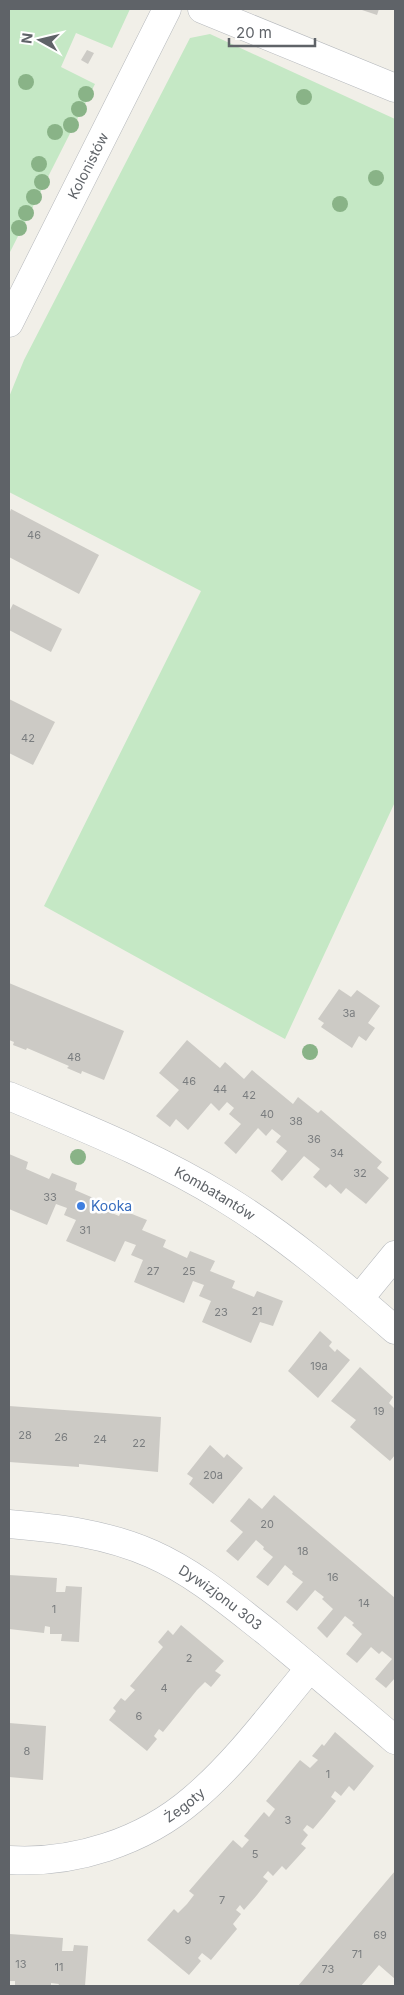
<svg xmlns="http://www.w3.org/2000/svg" width="404" height="1995" viewBox="0 0 404 1995" font-family="Inter,sans-serif">
<style>
.green{fill:#c5e8c5}
.building{fill:#cccac5}
.lines{fill:none;stroke-linecap:round;stroke-linejoin:round}
.minor-casing{stroke:#b5b8bc;stroke-width:29}
.minor{stroke:#fff;stroke-width:28}
.tree{fill:#89b387}
.shop-dot{fill:#3f7fe0;stroke:#fff;stroke-width:2}
.labels{text-anchor:middle;stroke-width:5;stroke-linejoin:round;paint-order:stroke}
.number-label{font-size:11px;fill:#7a7d7f}
.street-label{font-size:14px;fill:#5f6368;stroke:#fff}
.shop-label{font-size:14px;fill:#366cbe;stroke:#fff;text-anchor:start}
</style>
<rect width="100%" height="100%" fill="#f1efe8"/>
<path class="green" d="M9 9H130L112 48 76 33 61 67 95 84 9 254Z
M210 34 395 119V802L285 1039 44 906 201 591 9 492V397L24 360 190 38Z"/>
<path class="building" d="M359 9H379L377 15Z
M87 50 94 53 88 64 81 60Z
M11 509 99 555 79 594 9 557V514Z
M13 604 62 629 51 652 9 630V612Z
M9 699 55 722 33 765 9 753Z
M9 983 124 1031 104 1080 82 1071 81 1074 67 1068 69 1066 27 1048 26 1050 13 1045 14 1042 9 1040Z
M339 989 351 997 357 990 380 1006 368 1023 375 1028 366 1041 359 1036 352 1048 321 1027 324 1023 318 1019Z
M187 1040 220 1068 225 1062 244 1079 252 1070 293 1104 298 1097 318 1113 321 1110 382 1162 377 1168 389 1178 366 1204 346 1188 341 1194 330 1184 326 1188 313 1177 320 1169 304 1156 282 1181 271 1171 287 1151 276 1142 281 1136 272 1129 266 1136 258 1128 236 1154 224 1143 241 1124 229 1114 234 1108 227 1102 219 1111 211 1103 188 1130 176 1119 170 1127 156 1116 179 1090 159 1073Z
M9 1154 28 1162 26 1169 49 1179 52 1173 77 1183 75 1190 98 1200 95 1206 119 1216 122 1210 147 1220 142 1230 166 1240 163 1247 187 1258 190 1251 215 1261 210 1271 235 1281 232 1288 254 1297 257 1291 283 1301 273 1326 260 1322 251 1343 202 1322 211 1301 199 1296 204 1285 193 1281 184 1303 134 1282 143 1260 131 1255 136 1245 125 1241 115 1262 66 1241 76 1220 64 1215 67 1208 56 1204 47 1225 9 1209Z
M320 1331 332 1342 329 1346 335 1352 337 1349 350 1360 318 1398 288 1371Z
M360 1367 393 1397 389 1403 395 1409V1455L390 1461 350 1427 356 1420 331 1401Z
M9 1406 161 1417 158 1472 79 1464V1467L9 1462Z
M210 1445 224 1458 227 1454 243 1468 213 1504 189 1484 193 1478 187 1474Z
M274 1495 395 1598V1678L386 1688 375 1679 392 1659 382 1651 379 1654 371 1647 357 1663 346 1654 362 1634 352 1625 354 1623 345 1616 327 1638 317 1628 333 1609 322 1599 324 1597 315 1590 297 1611 286 1602 303 1582 292 1574 293 1572 285 1565 268 1586 256 1577 273 1557 263 1549 264 1547 256 1540 238 1561 226 1551 243 1532 230 1521 249 1498 262 1509Z
M9 1575 57 1578 56 1592H65L66 1586 82 1587 79 1642 61 1641 62 1634H50V1627L45 1626 44 1633 9 1629Z
M181 1625 224 1661 215 1671 221 1675 211 1687 205 1682 197 1690 163 1732 159 1729 154 1736 157 1739 147 1751 109 1720 116 1711 113 1708 121 1698 125 1701 135 1690 130 1686 163 1647 158 1642 168 1630 173 1635Z
M9 1723 46 1726 43 1780 9 1777Z
M335 1732 374 1766 354 1791 349 1786 341 1796 335 1791 331 1797 336 1801 324 1816 313 1829 307 1825 303 1830 308 1835 301 1844 306 1848 286 1870 282 1866 273 1876 268 1871 263 1877 268 1881 257 1895 244 1910 240 1905 236 1910 241 1914 233 1924 237 1929 211 1960 202 1953 198 1958 201 1961 189 1975 147 1940 174 1909 178 1913 187 1904 194 1895 189 1891 233 1840 242 1848 249 1840 244 1836 264 1812 269 1817 275 1809 266 1801 300 1760 310 1768 318 1760 312 1756 322 1744 324 1746Z
M395 1871V1979L379 1965 361 1986H298Z
M10 1934 63 1938 62 1951H73L74 1945 88 1946 85 1986H58L59 1984 51 1983V1986H15V1981H9Z"/>
<g class="lines">
<g class="minor-casing">
<g id="minor">
<path d="M202 9 395 88"/>
<path id="s1" d="M9 323 167 9"/>
<path id="s2" d="M9 1096C82 1127 156 1156 224 1198 285 1235 341 1283 395 1330"/>
<path d="M359 1299 395 1255"/>
<path id="s3" d="M9 1524C58 1528 107 1534 152 1554 195 1573 232 1605 268 1633 311 1669 353 1704 395 1740"/>
<path id="s4" d="M9 1860C74 1864 143 1842 193 1799 237 1762 273 1712 310 1668"/>
</g>
</g>
<use href="#minor" class="minor"/>
</g>
<g class="tree">
<circle cx="26" cy="82" r="8"/>
<circle cx="86" cy="94" r="8"/>
<circle cx="304" cy="97" r="8"/>
<circle cx="79" cy="109" r="8"/>
<circle cx="71" cy="125" r="8"/>
<circle cx="55" cy="132" r="8"/>
<circle cx="39" cy="164" r="8"/>
<circle cx="376" cy="178" r="8"/>
<circle cx="42" cy="182" r="8"/>
<circle cx="34" cy="197" r="8"/>
<circle cx="340" cy="204" r="8"/>
<circle cx="26" cy="213" r="8"/>
<circle cx="19" cy="228" r="8"/>
<circle cx="310" cy="1052" r="8"/>
<circle cx="78" cy="1157" r="8"/>
</g>
<circle class="shop-dot" cx="81" cy="1206" r="5"/>
<g class="labels">
<g class="number-label">
<text x="34" y="539">46</text>
<text x="28" y="742">42</text>
<text x="349" y="1017">3a</text>
<text x="74" y="1061">48</text>
<text x="189" y="1085">46</text>
<text x="220" y="1093">44</text>
<text x="249" y="1099">42</text>
<text x="267" y="1118">40</text>
<text x="296" y="1125">38</text>
<text x="314" y="1143">36</text>
<text x="337" y="1157">34</text>
<text x="360" y="1177">32</text>
<text x="50" y="1201">33</text>
<text x="85" y="1234">31</text>
<text x="153" y="1275">27</text>
<text x="189" y="1275">25</text>
<text x="257" y="1315">21</text>
<text x="221" y="1316">23</text>
<text x="319" y="1370">19a</text>
<text x="379" y="1415">19</text>
<text x="25" y="1439">28</text>
<text x="61" y="1441">26</text>
<text x="100" y="1443">24</text>
<text x="139" y="1447">22</text>
<text x="213" y="1479">20a</text>
<text x="267" y="1528">20</text>
<text x="303" y="1555">18</text>
<text x="333" y="1581">16</text>
<text x="364" y="1607">14</text>
<text x="54" y="1613">1</text>
<text x="189" y="1662">2</text>
<text x="164" y="1692">4</text>
<text x="139" y="1720">6</text>
<text x="27" y="1755">8</text>
<text x="328" y="1778">1</text>
<text x="288" y="1824">3</text>
<text x="255" y="1858">5</text>
<text x="222" y="1904">7</text>
<text x="380" y="1939">69</text>
<text x="188" y="1944">9</text>
<text x="357" y="1958">71</text>
<text x="21" y="1968">13</text>
<text x="59" y="1971">11</text>
<text x="328" y="1973">73</text>
</g>
<g class="street-label">
<text dy="5" stroke="none"><textPath href="#s1" startOffset="176">Kolonistów</textPath></text>
<text dy="5" stroke="none"><textPath href="#s2" startOffset="228">Kombatantów</textPath></text>
<text dy="5" stroke="none"><textPath href="#s3" startOffset="228">Dywizjonu 303</textPath></text>
<text dy="5" stroke="none"><textPath href="#s4" startOffset="188">Żegoty</textPath></text>
</g>
<g class="shop-label">
<text x="91" y="1211">Kooka</text>
</g>
</g>
<rect width="404" height="1995" fill="none" stroke="#5f6368" stroke-width="20"/>
<g transform="translate(40 40) rotate(278)" stroke="#ffffff" stroke-width="4" paint-order="stroke">
<path d="M0-4L9 19L0 12L-9 19Z" fill="#5f6368"/>
<text y="-8" font-size="14" font-weight="bold" text-anchor="middle" fill="#5f6368">N</text>
</g>
<path d="M229 38v8h86v-8" fill="none" stroke="#5f6368" stroke-width="2.5"/>
<text x="236" y="38" font-size="15" fill="#5f6368" stroke="#ffffff" stroke-width="4" paint-order="stroke">20 m</text>
</svg>
